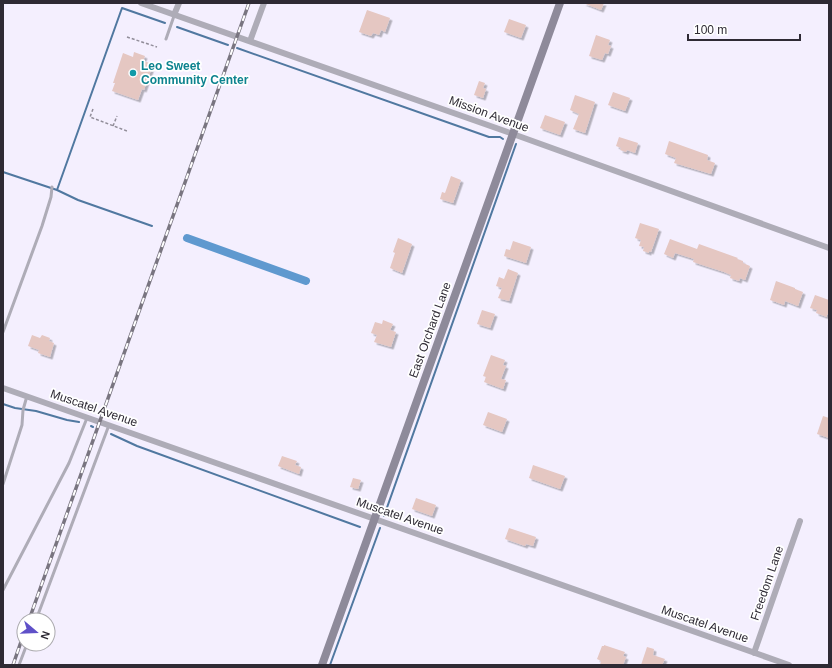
<svg xmlns="http://www.w3.org/2000/svg" width="832" height="668" viewBox="0 0 832 668" font-family="Arial,sans-serif">
<style>
.lines{fill:none;stroke-linecap:round;stroke-linejoin:round}
.stream{stroke:#5078a0;stroke-width:2}
.canal{stroke:#5f99cf;stroke-width:8}
.building{fill:#e5c7c2;filter:url(#shadow)}
.path{stroke:#918d99;stroke-width:1.5;stroke-dasharray:3 2;stroke-linecap:butt}
.lane{stroke:#aeacb7;stroke-width:3}
.street{stroke:#aeacb7;stroke-width:6}
.secondary{stroke:#8e8a9a;stroke-width:8}
.rail-casing{stroke:#797580;stroke-width:3.5}
.rail{stroke:#fff;stroke-width:2;stroke-dasharray:6;stroke-linecap:butt}
.culture-dot{fill:#0f9aa8;stroke:#fff;stroke-width:1.5}
.labels{text-anchor:middle;stroke-width:3.5;stroke-linejoin:round;paint-order:stroke}
.culture-label{font-size:12px;font-weight:bold;fill:#0d838f;stroke:#fff;text-anchor:start}
.street-label{font-size:12px;fill:#2e2a34;stroke:#fff}
</style>
<defs>
<filter id="shadow"><feDropShadow dx="2.5" dy="2.5" stdDeviation="0" flood-color="#0004"/></filter>
</defs>
<rect width="100%" height="100%" fill="#f4effe"/>
<g class="lines">
<path class="stream" d="M177 27 228 45
M237 48 489 137H500L503 139
M3 172 57 190
M152 226 78 200 57 190 122 8 165 23
M3 404 15 408 36 411 67 420 79 422
M91 426 93 427
M111 434 137 446 360 527
M384 516 516 144
M330 665 380 528"/>
<path class="canal" d="M187 238 306 281"/>
</g>
<path class="building" d="M583 3H604L601 10Z
M367 10 390 18 385 32 381 30 379 35 373 33 371 36 359 32Z
M509 19 526 25 521 38 504 32Z
M596 35 610 40 608 45 611 46 608 54 605 53 602 60 589 56Z
M134 52 145 56 143 61 153 64 144 90 142 89 138 100 112 91 115 83H113L123 53 133 57Z
M479 81 485 83 483 88 486 89 483 98 474 95Z
M613 92 630 98 625 111 608 105Z
M575 95 595 102 585 133 573 129 579 114 570 110Z
M545 115 565 122 560 135 540 128Z
M619 137 638 143 635 153 627 150 626 152 620 150 621 148 616 146Z
M669 141 708 155 707 160 715 163 711 174 674 163 676 158 665 154Z
M451 176 461 180 453 203 440 199 442 192 445 193Z
M640 223 659 229 651 252 649 251V253L643 251 644 247 639 246 641 240 635 238Z
M398 238 412 244 402 273 390 268 395 253 393 252Z
M670 239 697 249 699 244 738 258 737 259 743 261V263L750 266 745 280 740 278 739 281 730 278 731 275 724 272 693 262 694 259 675 253 673 258 664 254Z
M513 241 531 247 526 263 504 256 506 249 510 250Z
M508 269 518 273 509 301 498 298 502 288 496 286 499 277 504 279Z
M776 281 795 288V289L803 292 798 306 785 301 784 305 770 300Z
M815 295 829 300V315L827 314V317L816 313 817 310 810 308Z
M482 310 495 314 490 328 477 324Z
M383 320 393 324 390 330 396 332 391 347 374 342 377 335 371 333 375 322 382 324Z
M32 335 40 338 42 335 50 338 49 341 54 343 50 357 38 353 39 350 28 346Z
M491 355 505 360 503 365 506 366 501 379 506 380 503 389 484 382 486 377 483 376Z
M488 412 507 419 502 432 483 425Z
M823 416 829 418V438L817 434Z
M282 456 297 461 295 465 301 467 299 474 278 466Z
M533 465 565 476 560 489 529 478Z
M353 478 361 480 358 489 350 487Z
M416 498 436 505 432 516 412 509Z
M509 528 536 537 533 546 526 544 525 546 505 539Z
M604 645 625 652 623 656 626 657 623 665H600L601 661 597 659 602 646H604Z
M647 647 654 649 653 655 665 659 662 665H641Z"/>
<g class="lines">
<path class="path" d="M127 37 157 47
M93 109 90 117 127 131
M113 126 117 116"/>
<path class="lane" d="M166 39 174 16
M3 332 42 226 51 197 52 187
M3 484 22 425 23 410 27 396
M3 590 69 463 87 418
M36 620 109 425
M19 665 27 644"/>
<path class="street" d="M141 3 513 134 829 248
M174 15 179 3
M250 41 264 3
M3 388 789 665
M754 653 800 521"/>
<path class="secondary" d="M322 665 560 3"/>
<g class="rail-casing">
<path id="rail" d="M29 620 249 3
M13 665 24 633"/>
</g>
<use href="#rail" class="rail"/>
</g>
<circle class="culture-dot" cx="133" cy="73" r="4"/>
<g class="labels">
<g class="culture-label">
<text x="141" y="70">Leo Sweet<tspan x="141" dy="14">Community Center</tspan></text>
</g>
<g class="street-label">
<text transform="translate(489 114) rotate(20)" y="4">Mission Avenue</text>
<text transform="translate(430 330) rotate(-70)" y="4">East Orchard Lane</text>
<text transform="translate(94 408) rotate(19)" y="4">Muscatel Avenue</text>
<text transform="translate(400 516) rotate(19)" y="4">Muscatel Avenue</text>
<text transform="translate(767 583) rotate(-71)" y="4">Freedom Lane</text>
<text transform="translate(705 624) rotate(19)" y="4">Muscatel Avenue</text>
</g>
</g>
<rect width="832" height="668" fill="none" stroke="#2e2a34" stroke-width="8"/>
<g transform="translate(36 632) rotate(109)"><circle r="19" fill="#ffffff" stroke="#abaaae"/>
<path d="M0-3L7 15L0 10L-7 15Z" fill="#5f50c8"/>
<text y="-6" font-size="11" font-weight="bold" text-anchor="middle" fill="#2e2a34">N</text>
</g>
<path d="M688 34v6h112v-6" fill="none" stroke="#2e2a34" stroke-width="2"/>
<text x="694" y="34" font-size="12" fill="#2e2a34" stroke="#ffffff" stroke-width="3" paint-order="stroke">100 m</text>
</svg>
